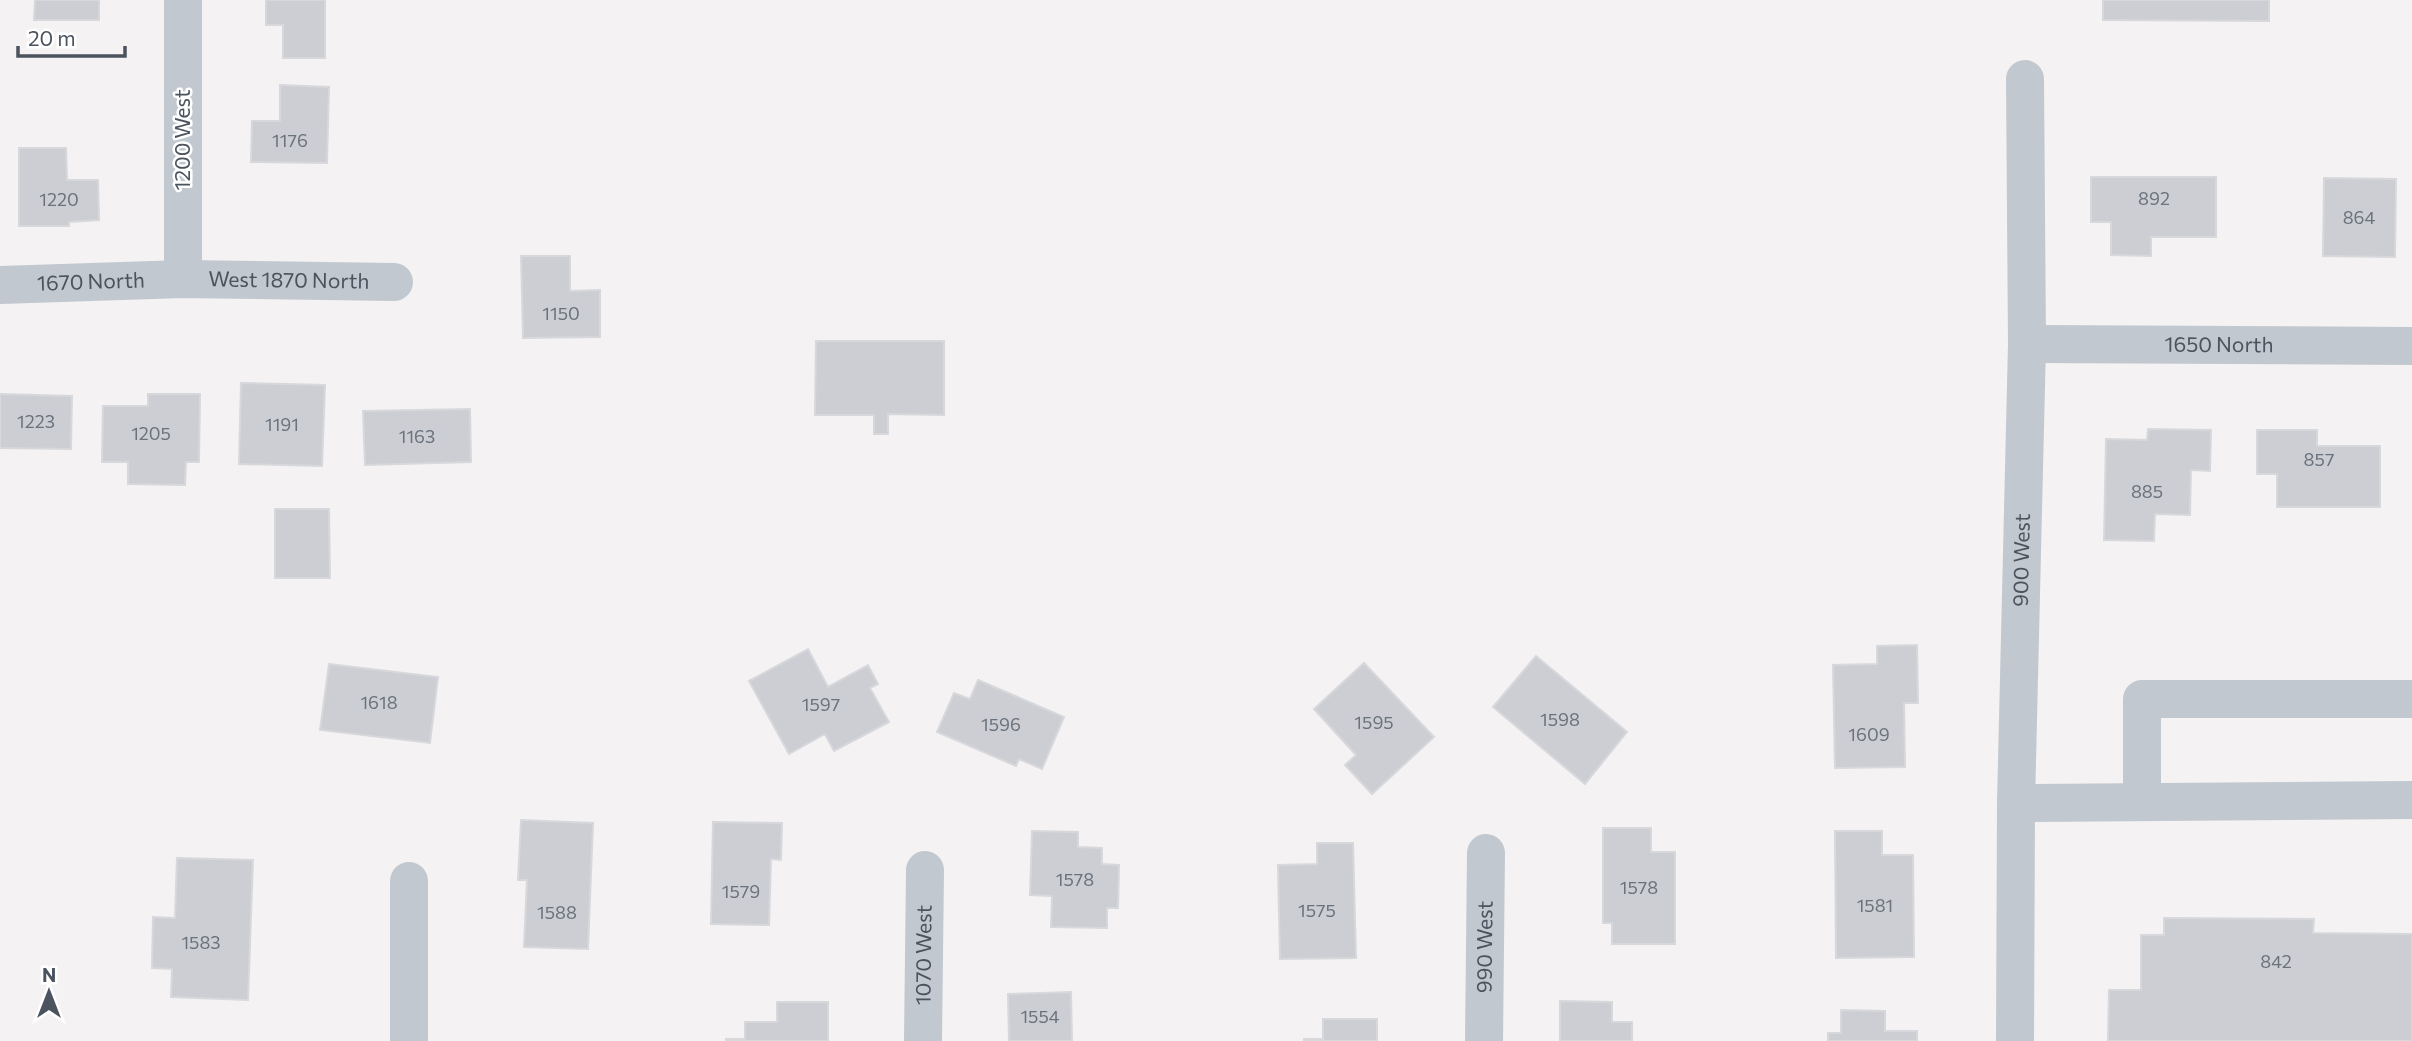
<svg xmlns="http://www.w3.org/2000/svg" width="2412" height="1041" viewBox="0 0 2412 1041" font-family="Commissioner,sans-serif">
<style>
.building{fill:#ccced4;stroke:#d7d8dc;stroke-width:2}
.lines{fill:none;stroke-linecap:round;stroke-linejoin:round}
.minor{stroke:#c1c8cf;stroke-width:38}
.labels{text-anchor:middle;stroke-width:5;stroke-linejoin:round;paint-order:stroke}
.number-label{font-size:18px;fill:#6b727c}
.street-label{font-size:21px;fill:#4b535e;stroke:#fff}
</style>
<rect width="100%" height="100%" fill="#f4f2f2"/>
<path class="building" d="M35 0H99V20H34Z
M266 0H325V58H283V25H266Z
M2103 0H2269V21L2103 20Z
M280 85 329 87 327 163 251 162 252 121H280Z
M19 148H66L67 180H98L99 220 69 222V226H19Z
M2091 177H2216V237H2151V256L2111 255V222H2091Z
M2324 178 2396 179 2395 257 2323 256Z
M521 256H570V291L600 290V337L523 338Z
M816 341H944V415L888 414V434H874V415H815Z
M241 383 325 385 322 466 239 464Z
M0 394 72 396 71 449 0 448Z
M148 394H200L199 462H186L185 485 128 484V462H102L103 406H148Z
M470 409 471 462 365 465 363 411Z
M2148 429 2211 430 2210 471 2191 470 2190 515 2155 514 2154 541 2104 540 2106 439 2147 440Z
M2257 430H2317V446H2380V507H2277V474H2257Z
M275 509H329L330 578H275Z
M1917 645 1918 703H1904L1905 767 1835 768 1833 665 1877 664V646Z
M808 649 828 687 868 665 878 684 870 688 889 722 834 751 825 734 789 754 749 681Z
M1536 656 1627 732 1585 784 1493 707Z
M1364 663 1434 737 1372 794 1345 765 1356 755 1314 709Z
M329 664 438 677 430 743 320 730Z
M978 680 1064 717 1042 769 1019 759 1016 766 937 732 954 693 970 699Z
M521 820 593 823 588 949 524 947 527 880H518Z
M713 822 782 823 781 860 771 859 769 925 711 924Z
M1603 828H1651V852H1675V944H1612V923H1603Z
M1032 831 1078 832V847L1102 848V864L1119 865 1118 908H1107V928L1051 927 1052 896 1030 895Z
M1835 831H1882V855H1913L1914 957 1836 958Z
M1317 843H1353L1356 958 1280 959 1278 865 1317 864Z
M177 858 253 860 248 1000 171 997 172 969 152 968 153 917 175 918Z
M2164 918 2314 919 2313 933 2412 934V1041H2108L2109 990H2141V935H2164Z
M1071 992 1072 1041H1009L1008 994Z
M1560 1001 1612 1002V1022H1632V1041H1560Z
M777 1002H828V1041H726V1039H745V1022H777Z
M1841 1010 1885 1011V1031H1917V1041H1828V1033H1841Z
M1323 1019H1377V1041H1304V1039H1323Z"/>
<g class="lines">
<g class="minor">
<path d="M183 0V279"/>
<path id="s1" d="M0 285 183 279 394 282"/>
<path id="s2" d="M2027 344 2412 346"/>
<path d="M2142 802V699H2412"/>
<path d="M2016 803 2412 800"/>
<path d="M409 881V1041"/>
<path id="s3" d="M923 1041 925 870"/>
<path id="s4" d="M1484 1041 1486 853"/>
<path id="s5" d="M2015 1041 2016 803 2027 344 2025 79"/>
</g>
</g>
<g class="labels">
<g class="number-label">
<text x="290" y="147">1176</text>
<text x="2154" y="205">892</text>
<text x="59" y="206">1220</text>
<text x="2359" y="224">864</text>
<text x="561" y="320">1150</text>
<text x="36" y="428">1223</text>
<text x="282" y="431">1191</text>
<text x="151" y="440">1205</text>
<text x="417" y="443">1163</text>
<text x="2319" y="466">857</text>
<text x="2147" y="498">885</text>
<text x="379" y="709">1618</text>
<text x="821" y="711">1597</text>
<text x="1560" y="726">1598</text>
<text x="1374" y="729">1595</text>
<text x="1001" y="731">1596</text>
<text x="1869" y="741">1609</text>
<text x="1075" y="886">1578</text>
<text x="1639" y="894">1578</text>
<text x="741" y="898">1579</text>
<text x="1875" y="912">1581</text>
<text x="1317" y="917">1575</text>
<text x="557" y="919">1588</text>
<text x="201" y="949">1583</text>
<text x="2276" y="968">842</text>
<text x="1040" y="1023">1554</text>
</g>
<g class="street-label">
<text transform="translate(183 140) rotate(-90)" y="7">1200 West</text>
<text dy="7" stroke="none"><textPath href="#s1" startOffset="289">West 1870 North</textPath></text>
<text dy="7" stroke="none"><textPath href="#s1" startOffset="91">1670 North</textPath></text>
<text dy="7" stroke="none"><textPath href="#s2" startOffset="192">1650 North</textPath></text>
<text dy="7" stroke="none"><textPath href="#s5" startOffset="481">900 West</textPath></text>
<text dy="7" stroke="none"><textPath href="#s4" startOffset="94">990 West</textPath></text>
<text dy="7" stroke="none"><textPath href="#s3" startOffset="86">1070 West</textPath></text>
</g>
</g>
<g transform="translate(49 992)" stroke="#ffffff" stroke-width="5" paint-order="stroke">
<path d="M0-5L12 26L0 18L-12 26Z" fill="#4b535e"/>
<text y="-10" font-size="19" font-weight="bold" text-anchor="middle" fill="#4b535e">N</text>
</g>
<path d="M18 46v10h107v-10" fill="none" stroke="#4b535e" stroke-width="3.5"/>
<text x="28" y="46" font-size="21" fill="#4b535e" stroke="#ffffff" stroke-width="5" paint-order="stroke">20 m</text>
</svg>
